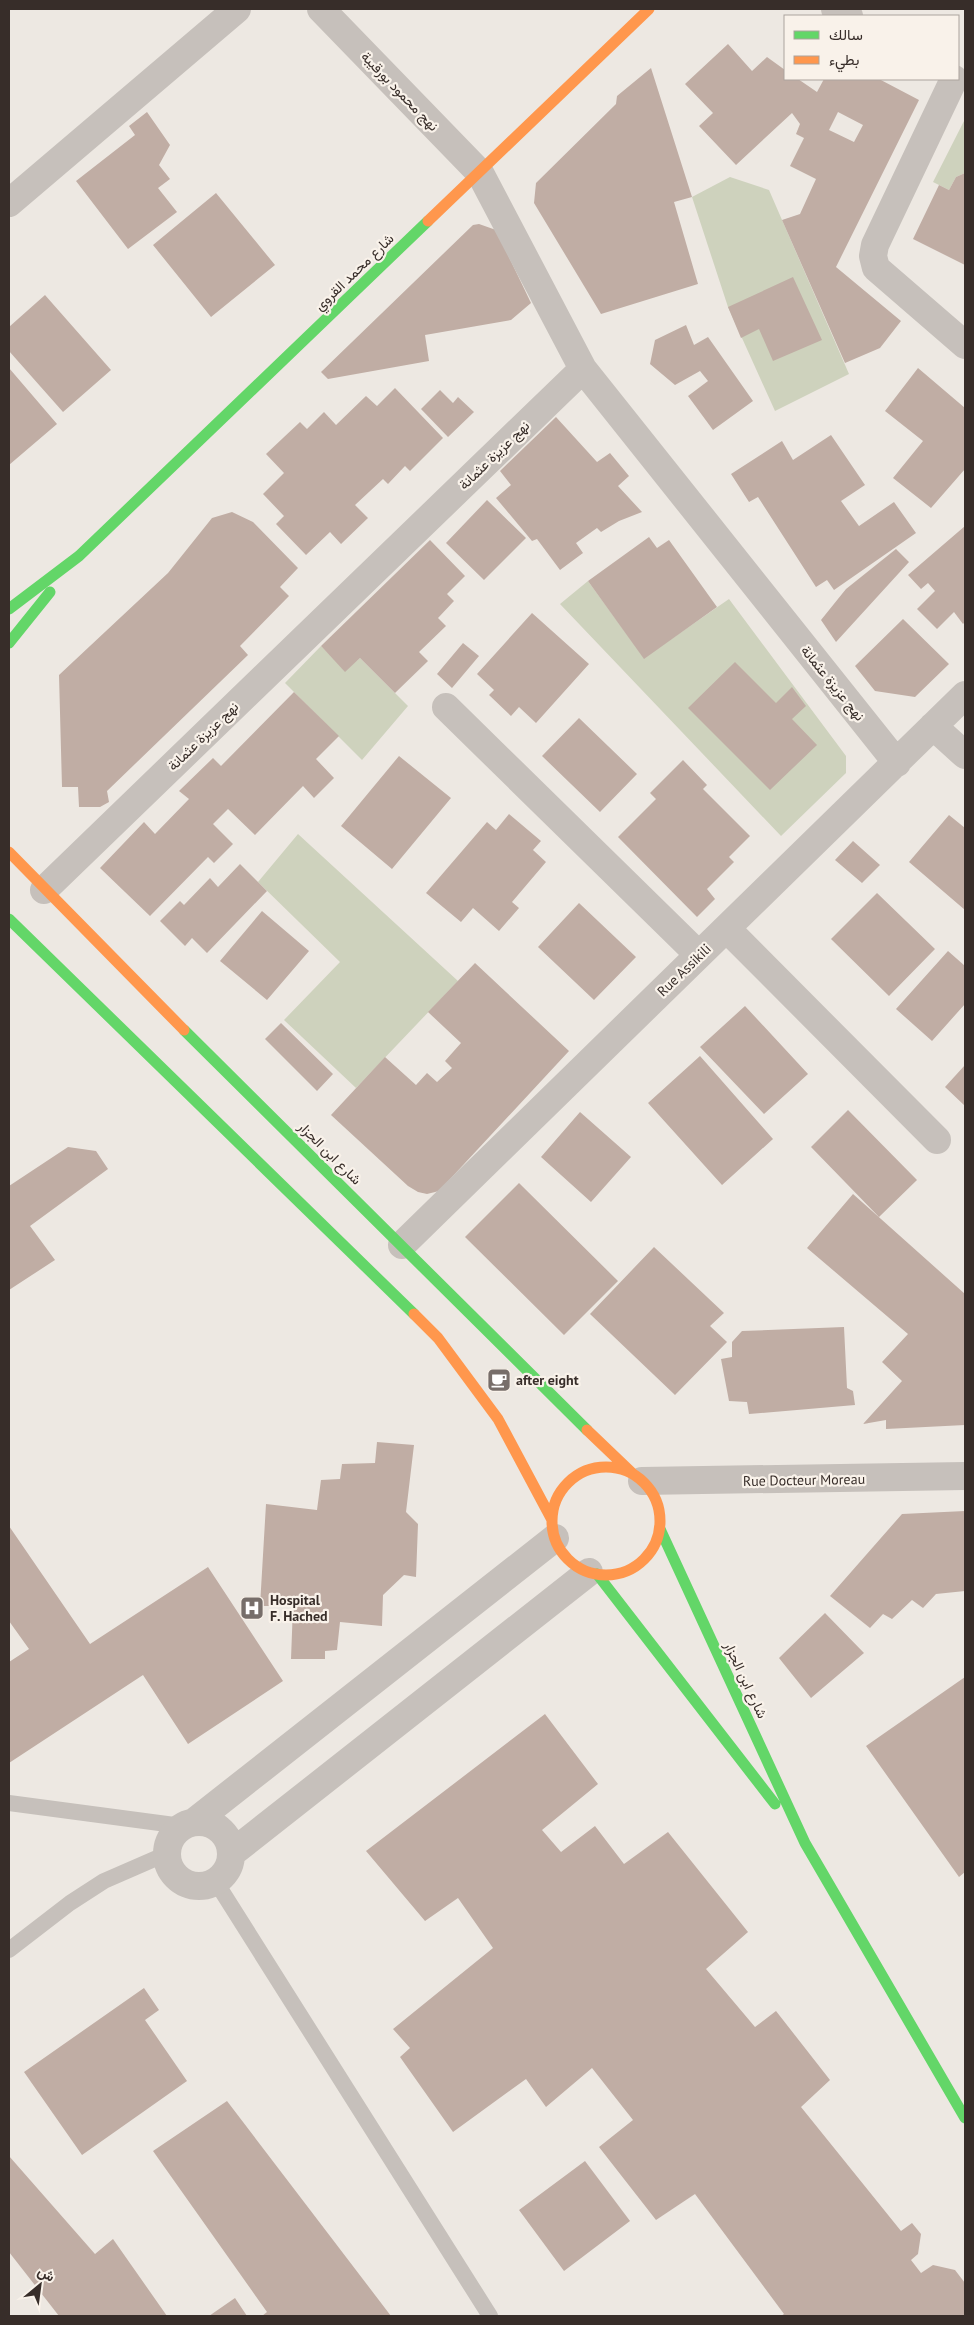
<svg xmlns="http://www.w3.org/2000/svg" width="974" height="2325" viewBox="0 0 974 2325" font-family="'PT Sans',Vazirmatn,sans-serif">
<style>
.green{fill:#ced2bd}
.building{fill:#c0ada4;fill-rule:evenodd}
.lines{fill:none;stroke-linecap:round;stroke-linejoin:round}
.lane{stroke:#c6c0bb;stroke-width:16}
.street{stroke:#c6c0bb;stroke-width:28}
.fast{stroke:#63d668;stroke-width:11}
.slow{stroke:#ff974d;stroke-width:11}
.labels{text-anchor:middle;stroke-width:4.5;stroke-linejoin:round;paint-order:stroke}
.street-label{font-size:14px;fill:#372d29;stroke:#f9f2ea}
.poi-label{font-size:14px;font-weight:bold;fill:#372d29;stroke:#f9f2ea;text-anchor:start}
</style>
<rect width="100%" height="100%" fill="#ede8e2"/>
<path class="green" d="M965 119V173L956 177 949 190 933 182Z
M730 177 769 190 849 374 775 411 728 307 692 197Z
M588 581 644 658 729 599 846 756V773L781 836 560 604Z
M321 646 345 671 360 658 408 706 362 760 285 683Z
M298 834 458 981 356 1088 284 1020 340 962 258 882Z"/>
<path class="building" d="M728 44 752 71 767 57 785 70V79H798L817 92 824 79H879L919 100 836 267 901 321 880 348 845 363 782 220 800 214 816 179 790 166 804 138 796 134 800 124 792 113 736 165 699 126 713 113 685 84ZM838 112 863 125 854 142 829 130Z
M651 68 692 197 674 202 698 284 601 314 534 203 536 183 616 104 617 96Z
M147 112 170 145 159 165 170 179 158 188 177 212 128 249 76 181 135 135 129 126Z
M965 173V265L913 239 939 185 949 190 956 177Z
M216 193 275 265 211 317 153 245Z
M479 224 496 230 531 303 511 320 425 335 429 361 328 379 321 372 473 225Z
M793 277 822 340 773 361 759 329 741 338 728 307Z
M45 295 111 370 63 412 9 351V327Z
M686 325 694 345 708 337 753 401 713 430 688 396 708 381 700 371 675 385 650 364 655 340Z
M9 368 57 424 9 465Z
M918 368 965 408V469L931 508 893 478 923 441 885 411Z
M395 388 443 438 410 471 405 466 388 484 383 479 355 505 368 518 341 544 330 532 306 555 276 524 284 516 263 494 284 473 266 454 300 422 307 429 324 412 336 425 366 396 377 406Z
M440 390 453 403 458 397 474 412 448 437 421 409Z
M556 417 597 462 610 453 629 476 618 486 642 512 619 521 601 532 597 528 576 543 583 553 560 570 537 539 532 541 496 498 511 485 500 471Z
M831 435 865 485 841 501 859 526 894 502 916 533 834 590 827 580 816 587 758 497 749 502 731 474 782 441 793 460Z
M487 500 526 538 484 580 446 543Z
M232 512 253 522 298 568 280 587 289 596 240 646 248 655 107 791 109 802 100 807H79L78 787H62L59 675 168 573 212 518Z
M965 526V622L963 624 954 612 937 629 917 609 935 591 928 583 921 589 908 575Z
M649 537 657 548 669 540 717 607 644 659 588 581Z
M430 540 465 576 447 594 454 601 438 618 446 626 419 652 428 661 395 693 360 658 345 672 321 646Z
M896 549 909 562 836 642 821 620 846 589Z
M532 613 589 664 536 723 519 707 511 716 489 695 494 690 477 674Z
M903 619 949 664 915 697 875 691 855 666Z
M463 643 479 656 452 688 437 674Z
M735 662 776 703 792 687 806 706 792 719 817 745 770 790 688 708Z
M294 692 339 736 316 759 334 778 314 798 303 786 255 835 228 809 213 824 233 844 214 863 208 857 150 916 100 868 144 822 155 834 189 799 179 791 213 758 221 766Z
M579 718 637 774 600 812 542 756Z
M399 756 451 798 392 869 341 826Z
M683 760 707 785 703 789 750 836 729 857 734 862 707 889 715 899 697 917 618 837 656 799 650 793Z
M509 814 541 841 533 850 546 862 512 902 519 908 499 931 473 908 461 922 426 893 487 822 496 830Z
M949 815 965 828V910L909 862Z
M853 841 880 865 862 883 835 860Z
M240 864 267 891 207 953 192 938 185 946 160 921 180 901 184 905 210 878 218 887Z
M877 893 935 949 889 996 831 939Z
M579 903 636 957 594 1000 538 947Z
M262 911 309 951 267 1000 220 961Z
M948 951 965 966V1004L932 1041 896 1009Z
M475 963 569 1051 439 1191 427 1194 418 1192 408 1186 331 1115 385 1057 416 1085 427 1073 437 1082 452 1068 445 1061 461 1043 428 1012Z
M745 1006 808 1074 764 1114 700 1047Z
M281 1023 333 1074 317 1091 265 1039Z
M700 1056 773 1139 722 1185 648 1103Z
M965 1065V1106L945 1087Z
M848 1110 917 1180 879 1217 811 1147Z
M580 1112 631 1157 591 1202 541 1157Z
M68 1147 96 1151 108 1169 30 1226 55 1260 9 1290V1186Z
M519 1183 618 1281 564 1335 465 1237Z
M853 1194 965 1294V1425L886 1429V1420L863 1424 902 1381 882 1362 908 1334 807 1248Z
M654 1247 724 1313 710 1326 727 1342 675 1395 590 1314Z
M844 1327 847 1388 853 1391 855 1405 749 1414 747 1402 729 1401 721 1359 732 1357V1342L742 1331Z
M377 1442 414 1445 406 1512 418 1524 416 1577 404 1575 383 1595 382 1626 340 1622 337 1650 325 1651V1659H291L293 1606H260L266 1504 317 1510 321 1480 340 1479 342 1464 375 1463Z
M965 1511V1591L936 1594 923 1608 912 1600 892 1619 883 1614 870 1628 830 1596 902 1514Z
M9 1526 90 1644 208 1567 283 1681 188 1744 143 1675 9 1763V1662L29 1649 9 1621Z
M825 1613 864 1653 811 1698 779 1658Z
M965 1677V1872L959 1877 866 1746Z
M545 1714 598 1784 542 1830 561 1852 595 1826 624 1864 668 1832 748 1932 706 1969 755 2027 776 2011 830 2080 801 2107 901 2231 912 2223 921 2234 918 2254 911 2260 921 2273 933 2265 955 2270 965 2283V2316H781L784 2314 695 2194 656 2220 599 2147 633 2120 592 2068 546 2107 526 2079 453 2132 400 2057 410 2048 393 2029 493 1948 458 1898 425 1921 366 1851Z
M144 1988 159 2010 145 2020 187 2081 82 2155 24 2072Z
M227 2101 391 2316H262L267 2312 153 2151Z
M9 2156 95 2254 113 2239 167 2316H59L9 2252Z
M585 2161 630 2221 564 2271 519 2210Z
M235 2298 247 2316H209Z"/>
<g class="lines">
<path class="lane" d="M9 1803 182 1826
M216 1882 490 2316
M9 1950 70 1903 104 1881 166 1854"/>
<path class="street" d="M321 9 480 173 583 369
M835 9 849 16
M954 79 875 245 873 256 876 268 965 345
M9 203 237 9
M446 707 699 955
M933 726 965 755
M44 890 583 369 897 763
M727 929 937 1140
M402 1245 965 695
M642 1481 965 1476
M194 1822 555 1538
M167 1854a32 32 0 1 1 64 0a32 32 0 1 1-64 0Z
M232 1853 589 1572"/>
<path class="fast" d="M9 609 79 556 428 221
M9 643 50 592
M9 919 414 1314
M184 1030 587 1430
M660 1529 805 1843 965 2118
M597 1574 775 1804"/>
<path class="slow" d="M428 221 649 9
M9 852 184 1030
M414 1314 438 1338 498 1419 552 1520
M587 1430 633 1474
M552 1521a54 54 0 1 1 108 0a54 54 0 1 1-108 0Z"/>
</g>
<defs>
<g id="cafe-square" transform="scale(1.25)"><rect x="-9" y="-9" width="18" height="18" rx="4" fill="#776e6a" stroke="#f9f2ea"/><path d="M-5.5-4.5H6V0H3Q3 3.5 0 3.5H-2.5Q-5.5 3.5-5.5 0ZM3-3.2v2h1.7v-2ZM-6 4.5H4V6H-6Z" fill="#fff"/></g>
<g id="hospital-square" transform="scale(1.25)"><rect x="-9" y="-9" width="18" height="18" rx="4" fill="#776e6a" stroke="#f9f2ea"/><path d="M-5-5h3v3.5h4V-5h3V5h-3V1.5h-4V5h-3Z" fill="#fff"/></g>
</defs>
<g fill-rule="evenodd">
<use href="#cafe-square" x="499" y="1380"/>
<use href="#hospital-square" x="252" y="1608"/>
</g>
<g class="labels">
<g class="street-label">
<text transform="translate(400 91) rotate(46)" y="5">نهج محمود بورقيبة</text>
<text transform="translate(354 272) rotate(-44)" y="5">شارع محمد القروي</text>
<text transform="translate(494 455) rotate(-44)" y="5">نهج عزيزة عثمانة</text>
<text transform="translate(833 683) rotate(51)" y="5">نهج عزيزة عثمانة</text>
<text transform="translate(203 736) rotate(-44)" y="5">نهج عزيزة عثمانة</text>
<text transform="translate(684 970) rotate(-44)" y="5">Rue Assikili</text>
<text transform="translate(330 1153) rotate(45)" y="5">شارع ابن الجزار</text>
<text transform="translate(804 1480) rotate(-1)" y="5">Rue Docteur Moreau</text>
<text transform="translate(746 1680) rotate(65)" y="5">شارع ابن الجزار</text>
</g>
<g class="poi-label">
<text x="516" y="1385">after eight</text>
<text x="270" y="1605">Hospital<tspan x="270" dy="16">F. Hached</tspan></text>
</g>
</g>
<rect width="974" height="2325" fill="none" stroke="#372d29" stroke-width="20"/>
<rect x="784" y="15" width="175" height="65" fill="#f9f2ea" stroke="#aba39d"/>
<rect x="794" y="31" width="25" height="8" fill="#63d668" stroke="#aba39d"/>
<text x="829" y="40" font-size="15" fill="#372d29">سالك</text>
<rect x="794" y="56" width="25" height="8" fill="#ff974d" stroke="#aba39d"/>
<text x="829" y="65" font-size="15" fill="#372d29">بطيء</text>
<g transform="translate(40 2285) rotate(29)" stroke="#f9f2ea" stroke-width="4" paint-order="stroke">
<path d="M0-4L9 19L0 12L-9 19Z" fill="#372d29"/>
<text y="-8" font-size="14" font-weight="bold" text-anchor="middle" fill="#372d29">ش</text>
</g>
</svg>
